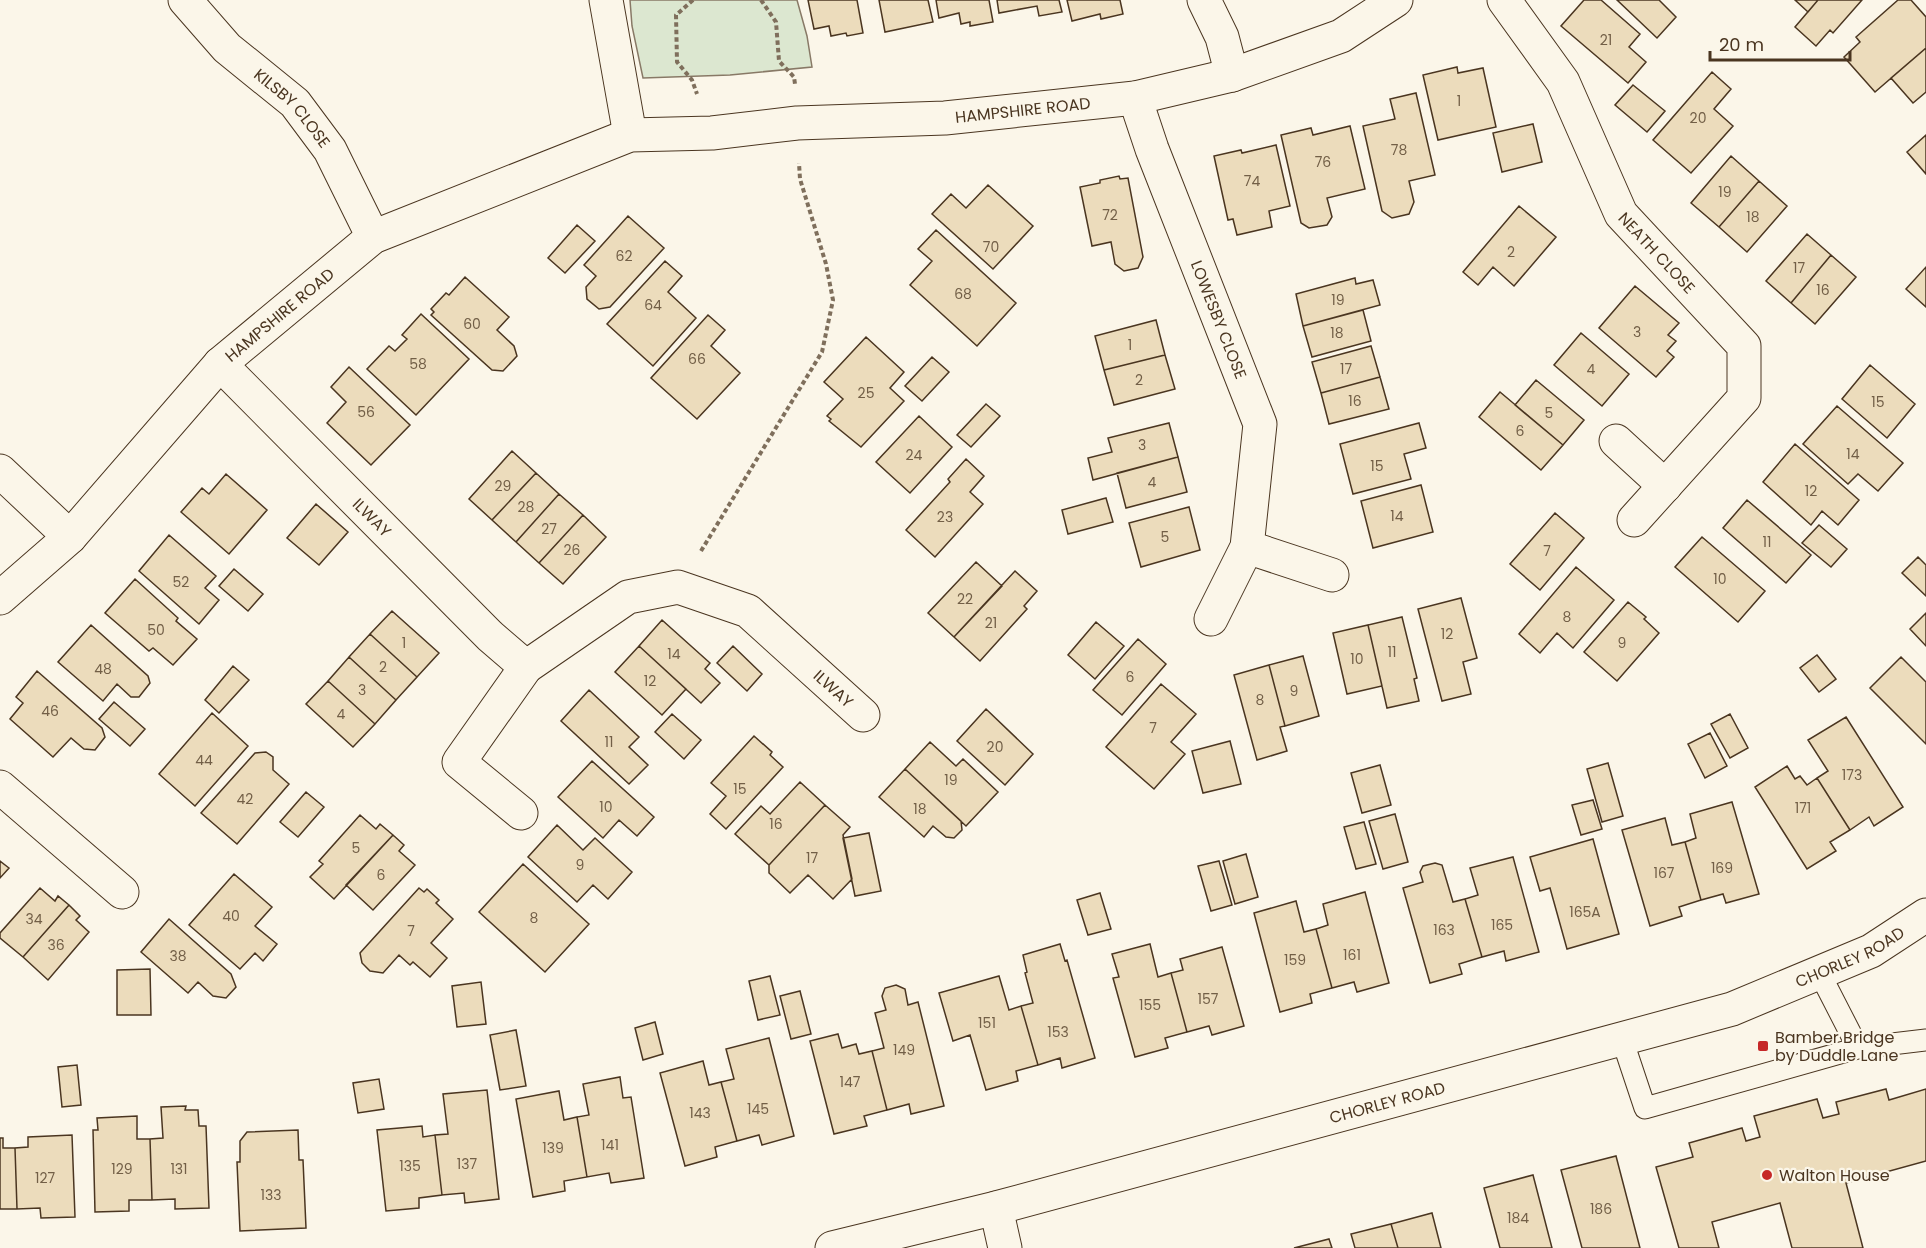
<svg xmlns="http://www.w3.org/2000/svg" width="1926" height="1248" viewBox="0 0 1926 1248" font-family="Poppins,sans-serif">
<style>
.green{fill:#dce7d0;stroke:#887966;stroke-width:1.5}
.building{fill:#ecdcbc;stroke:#4a3520;stroke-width:1.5}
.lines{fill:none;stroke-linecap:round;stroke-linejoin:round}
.service-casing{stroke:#4a3520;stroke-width:23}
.minor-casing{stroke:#4a3520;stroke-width:35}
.secondary-casing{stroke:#4a3520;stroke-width:35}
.path{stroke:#7f6f5c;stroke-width:4;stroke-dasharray:4.5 3;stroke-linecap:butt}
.service{stroke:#fbf6e9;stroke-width:21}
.minor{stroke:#fbf6e9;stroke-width:33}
.secondary{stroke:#fbf6e9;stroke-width:33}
.poi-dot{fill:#c62828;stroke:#fbf6e9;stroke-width:2}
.labels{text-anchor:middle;stroke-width:4.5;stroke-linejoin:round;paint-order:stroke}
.number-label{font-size:14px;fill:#725f47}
.street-label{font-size:16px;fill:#4a3520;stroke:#fbf6e9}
.poi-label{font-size:16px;fill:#4a3520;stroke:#fbf6e9;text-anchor:start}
</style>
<rect width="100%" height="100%" fill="#fbf6e9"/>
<path class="green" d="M630 0H797L807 36 812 67 730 75 643 78 632 26Z"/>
<path class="building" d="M808 0H857L863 33 847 36 846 33 831 36 829 26 814 29Z
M879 0H928L933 22 885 32Z
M936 0H989L993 22 970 26V22L961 24 959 13 939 18Z
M997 0H1059L1062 12 1039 16 1037 6 999 13Z
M1067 0H1120L1123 14 1101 19 1100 14 1072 21Z
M1584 0H1601L1640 34 1629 47 1646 62 1628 83 1561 26Z
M1617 0H1659L1676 17 1657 38Z
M1795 0H1818L1808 12Z
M1818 0H1862L1833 33 1830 30 1816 46 1795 27Z
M1898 0H1911L1926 17V48L1875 92 1844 57 1860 42 1856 37Z
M1926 48V92L1913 103 1891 78Z
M1457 67 1458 73 1483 68 1496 127 1438 140 1423 75Z
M1712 72 1731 89 1714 109 1733 126 1691 173 1653 140Z
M1633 85 1665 111 1647 132 1615 105Z
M1416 93 1435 175 1409 181 1414 202 1409 214 1392 218 1382 211 1363 126 1395 119 1390 99Z
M1533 124 1542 162 1502 172 1493 133Z
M1350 126 1365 189 1327 198 1332 217 1327 225 1309 228 1301 223 1281 135 1311 128 1313 135Z
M1926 135V174L1907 152Z
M1276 145 1290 206 1269 211 1272 227 1237 235 1233 219 1228 220 1214 156 1241 150 1242 153Z
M1731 156 1759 181 1719 227 1691 203Z
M1119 176 1120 179 1128 178 1143 257 1138 268 1124 271 1115 264 1111 242 1092 246 1080 187 1100 183V180Z
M1759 181 1787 206 1747 252 1719 227Z
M988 185 1033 226 993 269 932 214 951 194 966 208Z
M1519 206 1556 237 1514 286 1493 267 1478 285 1463 272Z
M628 216 664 248 610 307 599 309 587 299 586 287 596 276 584 265Z
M577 225 595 241 565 273 548 258Z
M936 230 1016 303 977 346 910 285 932 261 918 249Z
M1807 234 1831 255 1791 303 1766 281Z
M1831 255 1856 277 1815 324 1791 303Z
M665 261 682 276 668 292 696 318 653 366 607 324Z
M1926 267V307L1906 289Z
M465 277 509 317 497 330 514 346 517 356 503 371 492 370 431 315 434 312 431 309 446 293 449 295Z
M1355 278 1356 284 1373 280 1380 305 1303 326 1296 294Z
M1635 286 1679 323 1668 335 1676 341 1667 351 1674 357 1656 377 1599 328Z
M1363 310 1371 341 1312 357 1303 326Z
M421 314 469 359 416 415 367 369 389 346 395 351 407 339 402 335Z
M708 315 725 330 711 346 740 373 697 419 651 378Z
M1156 320 1165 355 1104 370 1095 336Z
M1581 333 1629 374 1602 406 1554 365Z
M866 337 904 372 890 388 904 401 861 447 829 421 831 419 827 416 843 399 824 382Z
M1371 346 1380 377 1321 393 1312 362Z
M1165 355 1175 389 1114 405 1104 370Z
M932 357 949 372 922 401 905 386Z
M1870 365 1915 404 1887 438 1842 399Z
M349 367 410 425 371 465 327 423 346 402 331 387Z
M1380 377 1389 409 1329 424 1321 393Z
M1536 380 1584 420 1563 445 1515 405Z
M1500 392 1563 445 1541 470 1479 417Z
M986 404 1000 416 971 447 957 435Z
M1837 406 1903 463 1878 491 1858 474 1848 484 1803 444Z
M919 416 952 447 910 493 876 462Z
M1169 423 1178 457 1093 480 1088 458 1112 452 1108 438Z
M1419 423 1426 448 1404 454 1411 479 1353 494 1340 444Z
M1795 444 1859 500 1838 525 1822 511 1811 525 1763 482Z
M512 451 536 473 492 520 469 499Z
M1178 457 1187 492 1126 508 1117 473Z
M966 459 984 476 970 492 983 504 935 557 906 530 950 482 948 479Z
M536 473 559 494 516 542 492 520Z
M226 474 267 510 229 554 181 512 202 488 209 494Z
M1421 485 1433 532 1373 548 1361 501Z
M559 494 583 515 539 563 516 542Z
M1106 498 1113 522 1068 534 1062 510Z
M1747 500 1811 555 1786 583 1723 528Z
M316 504 348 532 319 565 287 538Z
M1189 507 1200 550 1141 567 1129 523Z
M1555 513 1584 538 1540 590 1510 564Z
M583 515 606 537 563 584 539 563Z
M1819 525 1847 549 1831 567 1802 543Z
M169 535 216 576 205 588 219 600 199 624 139 571Z
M1702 537 1765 591 1738 622 1675 567Z
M1918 557 1926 565V596L1902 573Z
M976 562 1002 586 954 637 928 613Z
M1576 567 1614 600 1573 648 1557 633 1540 653 1519 634Z
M234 569 263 594 248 611 219 586Z
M1015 571 1037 591 1024 606 1027 609 980 661 954 637Z
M135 579 178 618 176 621 197 639 173 665 153 648 149 651 105 613Z
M1461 598 1477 658 1463 662 1471 694 1442 701 1418 609Z
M1628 602 1646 617 1644 619 1659 633 1617 681 1584 652Z
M392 611 439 653 417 677 370 634Z
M1926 613V646L1910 629Z
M1402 617 1417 678 1414 679 1419 701 1387 708 1368 625Z
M662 620 710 663 705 669 720 683 701 703 639 646Z
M1096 622 1124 646 1095 679 1068 655Z
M91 625 148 676 150 683 139 697H131L117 684 103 701 58 662Z
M1368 625 1382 686 1347 694 1333 633Z
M370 634 417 677 396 700 349 657Z
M1138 639 1166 664 1122 715 1093 690Z
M639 646 686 689 662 715 615 672Z
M733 646 762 674 747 691 717 663Z
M1817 655 1836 679 1819 692 1800 668Z
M1303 656 1319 716 1285 726 1269 665Z
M349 657 396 700 375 724 328 681Z
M1901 657 1926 682V744L1870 688Z
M1269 665 1285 726 1280 727 1287 751 1257 760 1234 675Z
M233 666 249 680 219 713 205 700Z
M37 671 102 728 105 737 95 750 84 749 71 738 53 757 10 719 23 703 16 697Z
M328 681 375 724 353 747 306 704Z
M1161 684 1196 714 1171 742 1185 754 1154 789 1106 747Z
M589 690 639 737 629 747 648 765 629 784 561 721Z
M114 702 145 729 130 746 99 719Z
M986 709 1033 754 1005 785 957 741Z
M212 713 248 746 195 806 159 774Z
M672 714 701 740 684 759 655 732Z
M1730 714 1748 748 1730 758 1711 724Z
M1846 717 1903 807 1874 826 1869 817 1850 830 1817 778 1828 771 1808 740Z
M1710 733 1727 766 1705 778 1688 744Z
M754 736 772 752 770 755 783 767 726 829 710 814 726 796 711 783Z
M1230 741 1241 784 1203 793 1192 751Z
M930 742 956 766 963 759 998 792 966 826 905 769Z
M266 752 273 757V770L289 784 237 844 201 813 255 753Z
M592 761 654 817 637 836 619 820 603 838 558 797Z
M1608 763 1623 816 1602 822 1587 769Z
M1380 765 1391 805 1362 813 1351 773Z
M1787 766 1795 779 1800 776 1807 785 1817 778 1850 830 1830 842 1836 851 1807 869 1755 787Z
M905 769 961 821 962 830 954 838 946 837 933 826 924 837 879 797Z
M800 782 825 805 769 865 735 834 761 806 770 814Z
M306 792 324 807 298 837 280 822Z
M1593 800 1602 829 1581 835 1572 805Z
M1732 802 1759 894 1726 903 1723 894 1701 900 1685 842 1696 838 1690 814Z
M825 805 850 827 843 835 852 879 833 899 808 875 790 893 769 873V865Z
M1395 814 1408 862 1383 869 1369 821Z
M360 815 376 829 380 824 393 835 334 899 310 877 323 864 319 861Z
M1665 818 1672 845 1685 842 1701 900 1679 907 1682 916 1650 926 1622 830Z
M1364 822 1376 864 1356 869 1344 827Z
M557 825 583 850 595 838 632 872 608 899 593 885 577 902 528 857Z
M869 833 881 891 855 896 843 838Z
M393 835 404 845 399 851 415 865 373 910 346 885Z
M1593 839 1619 934 1567 949 1550 888 1540 891 1530 857Z
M1246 854 1258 897 1235 904 1223 861Z
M1513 857 1539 952 1506 961 1504 951 1482 957 1465 899 1478 895 1470 868Z
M0 861 9 868 0 878Z
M1219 861 1232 905 1211 911 1198 866Z
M1435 863 1442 865 1453 902 1465 899 1482 957 1459 964 1462 974 1430 983 1403 888 1423 882 1420 872 1423 866Z
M523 864 589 924 545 972 479 912Z
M234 874 272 907 255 926 277 944 263 961 255 953 240 969 189 925Z
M40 888 55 901 58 896 69 905 23 957 0 938V933Z
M419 888 424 892 427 889 439 900 436 903 453 919 431 943 447 958 430 977 413 962 410 965 399 955 383 973 370 971 362 963 360 953Z
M1365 892 1389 983 1357 992 1354 982 1332 988 1316 929 1328 925 1323 904Z
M1100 893 1111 929 1088 935 1077 900Z
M1296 901 1304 932 1316 929 1332 988 1310 994 1312 1003 1280 1012 1254 913Z
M69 905 80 916 76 920 89 932 48 980 23 957Z
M169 919 231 974 236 987 226 998 213 996 198 982 188 993 141 952Z
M1060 944 1065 961 1067 960 1095 1058 1062 1068 1060 1058 1038 1065 1021 1006 1033 1003 1025 973 1027 972 1023 955Z
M1150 944 1158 977 1171 973 1187 1032 1165 1038 1168 1048 1135 1057 1113 978 1119 977 1112 954Z
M1222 947 1244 1026 1212 1035 1209 1026 1187 1032 1171 973 1183 970 1180 959Z
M150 969 151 1015H117V970Z
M770 976 780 1015 758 1020 749 981Z
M999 976 1009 1010 1021 1006 1038 1065 1016 1071 1018 1081 986 1090 970 1035 953 1041 939 993Z
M481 982 486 1024 457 1027 452 986Z
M896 985 905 989 908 1005 918 1002 944 1106 911 1114 909 1104 887 1110 872 1051 884 1048 875 1013 886 1010 882 996 885 988Z
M800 991 811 1034 791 1039 780 996Z
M655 1022 663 1054 643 1060 635 1028Z
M516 1030 526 1086 500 1090 490 1035Z
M838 1034 842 1048 856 1044 859 1054 872 1051 887 1110 864 1116 867 1126 834 1134 810 1041Z
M769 1038 794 1136 762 1145 759 1135 737 1141 721 1082 734 1079 726 1049Z
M703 1061 709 1085 721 1082 737 1141 715 1147 717 1157 685 1166 660 1073Z
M77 1065 81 1105 62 1107 58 1067Z
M620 1077 623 1098 631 1097 644 1178 611 1183 609 1173 587 1177 577 1117 589 1115 583 1084Z
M379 1079 384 1109 358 1113 353 1083Z
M1886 1089 1889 1100 1926 1089V1161L1846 1183 1863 1248H1792L1780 1203 1712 1222 1719 1248H1679L1656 1167 1693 1157 1689 1143 1742 1128 1746 1141 1760 1137 1754 1116 1817 1099 1823 1118 1839 1114 1836 1102Z
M487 1090 499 1199 465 1203 464 1193 442 1195 435 1135 448 1134 443 1094Z
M559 1091 564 1120 577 1117 587 1177 564 1181 565 1191 533 1197 516 1099Z
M186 1106 185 1110H198L199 1126H206L209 1208 175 1209V1199L152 1200 150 1139 163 1138 161 1107Z
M137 1116V1139H150L152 1200H129V1211L95 1212 93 1130H98L97 1118Z
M422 1126 423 1137 435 1135 442 1195 419 1198V1208L386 1211 377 1130Z
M298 1130 299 1160H303L306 1228 240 1231 237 1162H240V1141L247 1132Z
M72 1135 75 1217 41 1218 40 1208 17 1209 15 1148 28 1147V1137Z
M0 1138H3V1148H15L17 1209H0Z
M1616 1156 1640 1248H1582L1561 1170Z
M1533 1175 1552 1248H1500L1484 1188Z
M1432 1213 1441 1248H1398L1391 1224Z
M1391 1224 1398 1248H1355L1351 1234Z
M1329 1239 1332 1248H1294Z"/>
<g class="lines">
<g class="service-casing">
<path id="service" d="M1819 972 1858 1048
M1622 1039 1645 1108 1858 1048 1926 1040"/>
</g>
<g class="minor-casing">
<g id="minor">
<path id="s1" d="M185 0 227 48 295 103 330 150 373 237"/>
<path d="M606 0 630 135"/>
<path d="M1204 0 1222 37 1232 75"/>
<path id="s2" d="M1504 0 1563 82 1621 214 1744 346V398L1634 520"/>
<path id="s3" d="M1135 98 1152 149 1260 424 1247 547 1211 619"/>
<path id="s4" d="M220 364 490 636 526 667 628 597 678 587 748 611 863 715"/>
<path d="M1616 441 1665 486"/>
<path d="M0 471 70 537"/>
<path d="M1247 547 1332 575"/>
<path id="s5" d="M0 598 70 537 220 364 373 237 630 135 712 133 797 123 945 118 1135 98 1232 75 1341 36 1396 0"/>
<path d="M0 787 122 892"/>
<path d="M521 813 459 762 526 667"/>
<path d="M996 1208 1005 1248"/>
</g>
</g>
<g class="secondary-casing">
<g id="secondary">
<path id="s6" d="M832 1248 996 1208 1732 1009 1871 951 1926 915"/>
</g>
</g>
<path class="path" d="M693 0 676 15 677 62 692 80 697 94
M761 0 776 22 779 61 794 77 795 84
M701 551 822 352 833 300 826 264 800 179 799 163"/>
<use href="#service" class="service"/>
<use href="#minor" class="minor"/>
<use href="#secondary" class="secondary"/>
</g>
<g class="poi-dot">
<rect x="1757" y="1040" width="12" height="12" rx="3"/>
<circle cx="1767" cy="1175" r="6"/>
</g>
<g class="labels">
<g class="number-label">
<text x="1606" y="45">21</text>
<text x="1459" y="106">1</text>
<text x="1698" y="123">20</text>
<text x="1399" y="155">78</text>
<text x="1323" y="167">76</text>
<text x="1252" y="186">74</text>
<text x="1725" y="197">19</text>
<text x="1110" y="220">72</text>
<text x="1753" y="222">18</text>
<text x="991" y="252">70</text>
<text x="1511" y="257">2</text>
<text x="624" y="261">62</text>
<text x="1799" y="273">17</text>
<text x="1823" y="295">16</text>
<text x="963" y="299">68</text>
<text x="1338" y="305">19</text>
<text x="653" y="310">64</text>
<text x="472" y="329">60</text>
<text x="1637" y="337">3</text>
<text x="1337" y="338">18</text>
<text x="1130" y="350">1</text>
<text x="697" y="364">66</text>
<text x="418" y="369">58</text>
<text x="1346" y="374">17</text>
<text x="1591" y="374">4</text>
<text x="1139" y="385">2</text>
<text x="866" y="398">25</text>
<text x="1355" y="406">16</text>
<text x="1878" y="407">15</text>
<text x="366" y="417">56</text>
<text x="1549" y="418">5</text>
<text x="1520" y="436">6</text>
<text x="1142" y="450">3</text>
<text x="1853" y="459">14</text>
<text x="914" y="460">24</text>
<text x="1377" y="471">15</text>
<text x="1152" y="487">4</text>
<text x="503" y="491">29</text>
<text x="1811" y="496">12</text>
<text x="526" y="512">28</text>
<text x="1397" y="521">14</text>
<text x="945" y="522">23</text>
<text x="549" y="534">27</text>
<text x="1165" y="542">5</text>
<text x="1767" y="547">11</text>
<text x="572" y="555">26</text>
<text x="1547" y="556">7</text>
<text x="1720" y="584">10</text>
<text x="181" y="587">52</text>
<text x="965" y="604">22</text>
<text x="1567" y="622">8</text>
<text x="991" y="628">21</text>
<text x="156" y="635">50</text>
<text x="1447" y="639">12</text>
<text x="404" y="648">1</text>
<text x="1622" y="648">9</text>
<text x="1392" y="657">11</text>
<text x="674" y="659">14</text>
<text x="1357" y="664">10</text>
<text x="383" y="672">2</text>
<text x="103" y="674">48</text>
<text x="1130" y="682">6</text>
<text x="650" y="686">12</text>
<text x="362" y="695">3</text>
<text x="1294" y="696">9</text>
<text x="1260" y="705">8</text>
<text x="50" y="716">46</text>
<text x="341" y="719">4</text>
<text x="1153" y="733">7</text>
<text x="609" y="747">11</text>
<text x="995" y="752">20</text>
<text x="204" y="765">44</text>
<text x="1852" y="780">173</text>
<text x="951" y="785">19</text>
<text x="740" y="794">15</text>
<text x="245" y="804">42</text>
<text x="606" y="812">10</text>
<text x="1803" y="813">171</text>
<text x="920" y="814">18</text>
<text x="776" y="829">16</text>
<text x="356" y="853">5</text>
<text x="812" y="863">17</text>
<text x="580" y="870">9</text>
<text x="1722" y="873">169</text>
<text x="1664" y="878">167</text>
<text x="381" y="880">6</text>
<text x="1585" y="917">165A</text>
<text x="231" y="921">40</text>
<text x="534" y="923">8</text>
<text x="34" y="924">34</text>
<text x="1502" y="930">165</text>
<text x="1444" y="935">163</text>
<text x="411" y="936">7</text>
<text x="56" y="950">36</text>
<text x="1352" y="960">161</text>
<text x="178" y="961">38</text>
<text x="1295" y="965">159</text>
<text x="1208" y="1004">157</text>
<text x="1150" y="1010">155</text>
<text x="987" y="1028">151</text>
<text x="1058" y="1037">153</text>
<text x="904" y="1055">149</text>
<text x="850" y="1087">147</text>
<text x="758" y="1114">145</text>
<text x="700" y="1118">143</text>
<text x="610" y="1150">141</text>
<text x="553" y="1153">139</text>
<text x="467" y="1169">137</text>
<text x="410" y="1171">135</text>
<text x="122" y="1174">129</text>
<text x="179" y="1174">131</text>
<text x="45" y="1183">127</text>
<text x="271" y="1200">133</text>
<text x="1601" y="1214">186</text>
<text x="1518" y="1223">184</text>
</g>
<g class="street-label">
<text dy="6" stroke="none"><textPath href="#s1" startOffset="153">KILSBY CLOSE</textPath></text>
<text dy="6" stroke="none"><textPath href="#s5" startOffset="1191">HAMPSHIRE ROAD</textPath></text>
<text dy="6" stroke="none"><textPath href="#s2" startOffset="298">NEATH CLOSE</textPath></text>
<text dy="6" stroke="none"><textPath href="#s5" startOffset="399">HAMPSHIRE ROAD</textPath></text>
<text dy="6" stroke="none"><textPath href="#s3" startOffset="237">LOWESBY CLOSE</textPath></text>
<text dy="6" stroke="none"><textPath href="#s4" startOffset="216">ILWAY</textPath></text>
<text dy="6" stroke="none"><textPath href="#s4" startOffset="795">ILWAY</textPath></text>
<text dy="6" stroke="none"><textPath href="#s6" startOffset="1060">CHORLEY ROAD</textPath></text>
<text dy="6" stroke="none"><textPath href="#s6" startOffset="574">CHORLEY ROAD</textPath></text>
</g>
<g class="poi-label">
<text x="1775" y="1043">Bamber Bridge<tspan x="1775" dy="18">by Duddle Lane</tspan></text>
<text x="1779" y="1181">Walton House</text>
</g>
</g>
<path d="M1710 51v9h140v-9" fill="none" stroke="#4a3520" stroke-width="3"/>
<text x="1719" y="51" font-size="18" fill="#4a3520" stroke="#fbf6e9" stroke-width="4.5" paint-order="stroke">20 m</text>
</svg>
